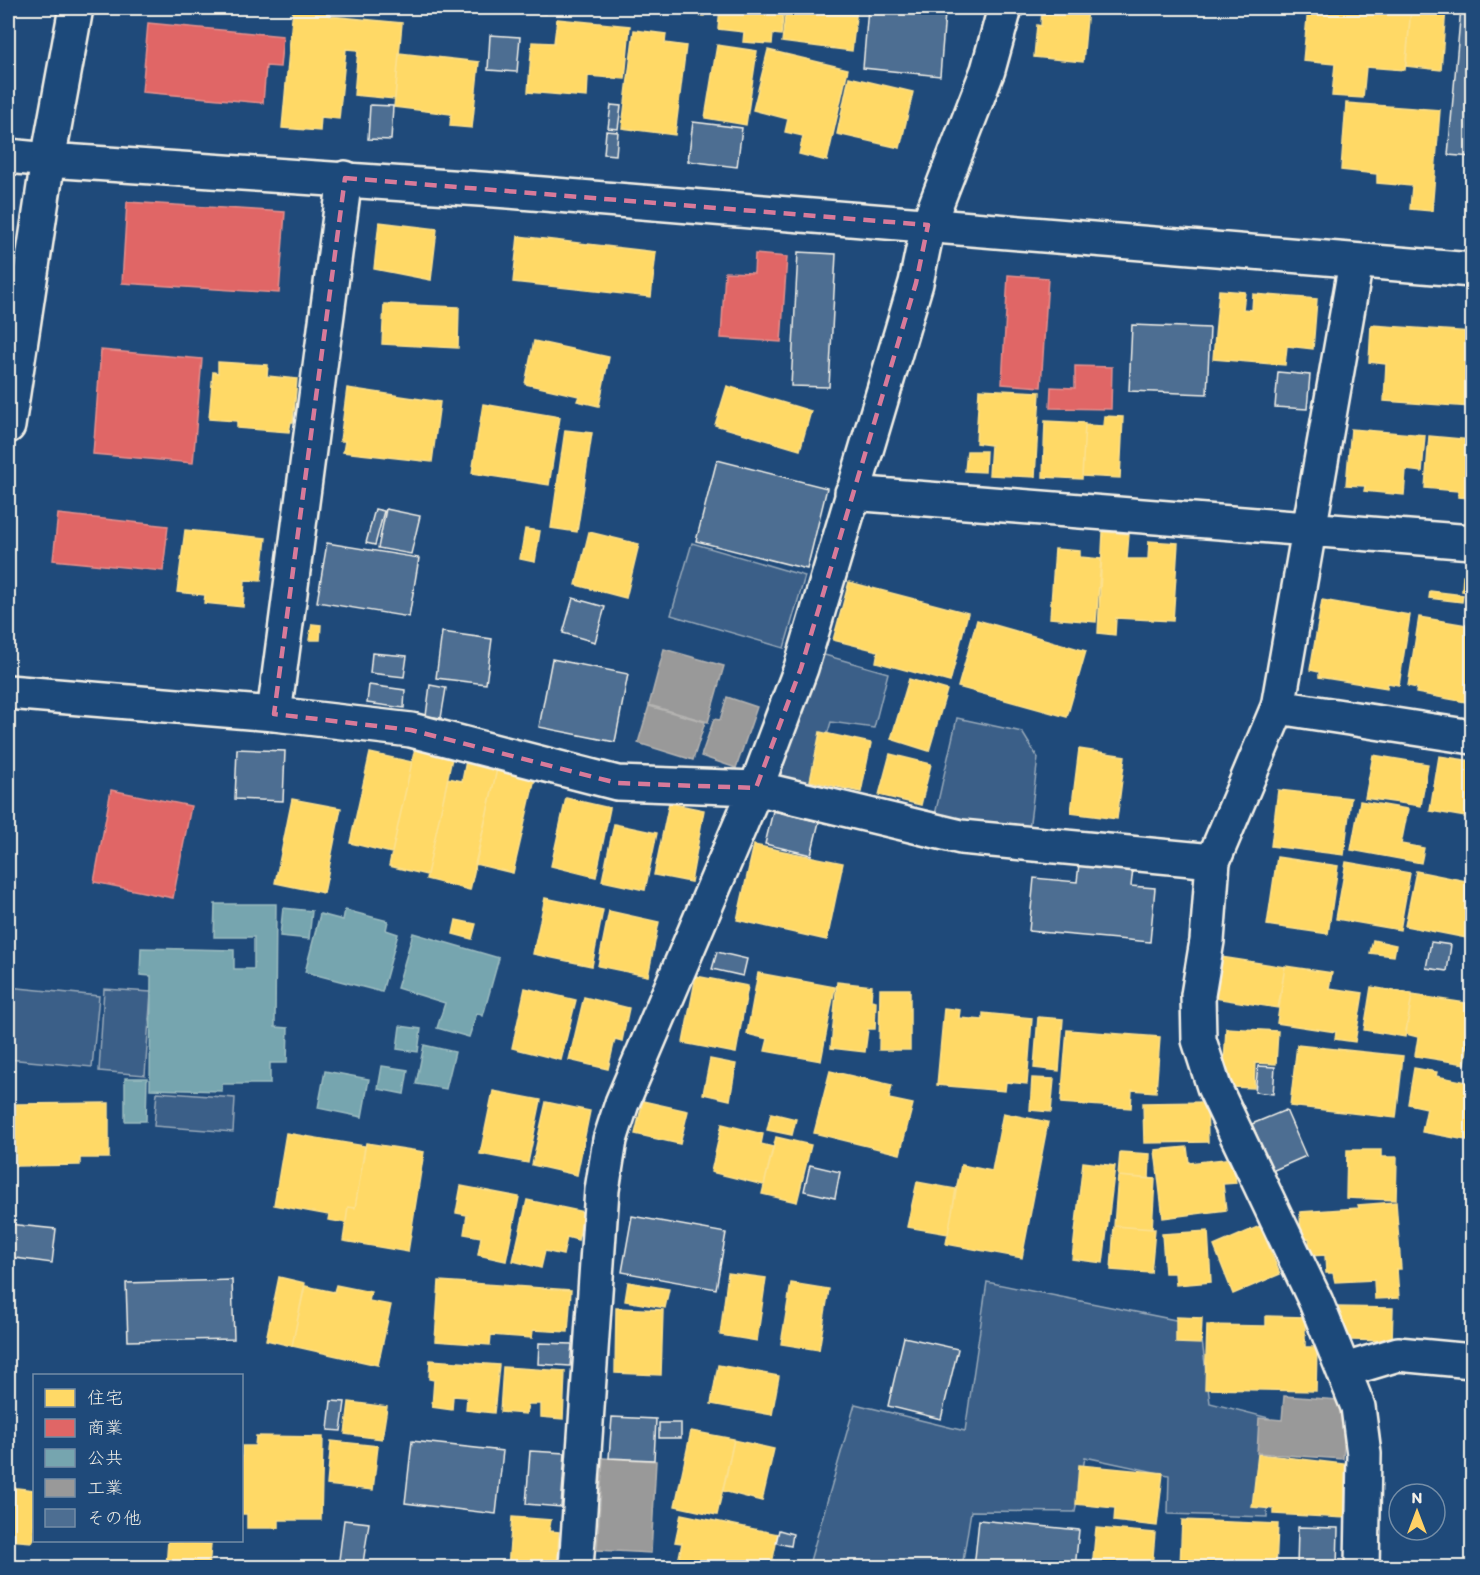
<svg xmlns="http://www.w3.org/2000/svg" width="1480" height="1575" viewBox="0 0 1480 1575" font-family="Itim,'Klee One',sans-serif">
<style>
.green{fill:#3a5f88;stroke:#97a8b8;stroke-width:1.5}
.homes{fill:#ffd966;stroke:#fce08d;stroke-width:1.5}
.shops{fill:#e06666;stroke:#e6908d;stroke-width:1.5}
.public{fill:#76a5af;stroke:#9cbcc0;stroke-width:1.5}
.industry{fill:#999;stroke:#b4b3b1;stroke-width:1.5}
.building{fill:#4d6e92;stroke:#f4f1e8;stroke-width:1.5}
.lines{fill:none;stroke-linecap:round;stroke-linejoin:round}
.street-casing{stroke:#f4f1e8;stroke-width:38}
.secondary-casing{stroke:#f4f1e8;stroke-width:38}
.street{stroke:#1f4a7a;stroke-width:33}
.secondary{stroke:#1f4a7a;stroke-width:33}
.marked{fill:none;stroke:#d87a9a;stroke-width:4.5;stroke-dasharray:12 8;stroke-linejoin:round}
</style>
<rect width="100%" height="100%" fill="#1f4a7a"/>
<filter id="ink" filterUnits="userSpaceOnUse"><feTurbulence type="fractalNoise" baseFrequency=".0167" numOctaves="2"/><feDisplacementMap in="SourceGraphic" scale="12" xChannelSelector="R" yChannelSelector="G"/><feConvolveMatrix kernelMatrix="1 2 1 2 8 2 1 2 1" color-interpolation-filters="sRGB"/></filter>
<g filter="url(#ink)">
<path class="green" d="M692 543 805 576 784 648 671 615Z
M814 652 888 673 874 728 831 722 812 785 780 777Z
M957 718 1022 732 1038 758 1029 830 934 819Z
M8 987 99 996 92 1067 8 1059Z
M104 989 151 992 145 1075 99 1071Z
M157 1092 235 1098 233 1132 154 1126Z
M987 1282 1200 1325 1210 1403 1269 1418 1267 1517 1168 1514 1169 1475 1085 1457 1075 1512 971 1511 962 1567 808 1568 855 1404 965 1431Z"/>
<path class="homes" d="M293 8H331L330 16 402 23 395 99 354 95 358 50 346 49 339 119 321 117 320 131 282 128Z
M560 8H596L595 13Z
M645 8H705L704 16 644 10Z
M720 8H784L781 35 773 34 772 44 743 42 744 32 718 29Z
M786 8H857L852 51 782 42Z
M1042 8H1088L1083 62 1034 57 1037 25 1041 26Z
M1308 8H1411L1405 70 1366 67 1363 98 1332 96 1335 64 1303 61Z
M1411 8H1446L1441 70 1406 66Z
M557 19 630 26 625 79 588 76 587 97 528 92 532 42 554 43Z
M634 30 666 34 665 43 686 46 675 135 622 128Z
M717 45 757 51 746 125 705 118Z
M768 50 848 69 827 161 799 154 803 136 785 132 788 119 753 110Z
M399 53 479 62 472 128 450 126 451 114 394 107Z
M849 77 913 92 900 148 837 134Z
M1346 103 1440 110 1432 211 1410 209 1412 186 1377 183V174L1341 170Z
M379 222 437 229 431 280 374 269Z
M518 236 656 252 651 297 513 282Z
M1219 290 1245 292 1243 309 1252 310 1253 294 1317 299 1313 349 1287 346 1285 365 1213 359Z
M384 304 459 307 458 348 382 344Z
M1371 325 1472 332V407L1384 401 1386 364 1369 362Z
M534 341 609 357 599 406 577 401 579 396 525 384Z
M218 362 268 365 267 376 297 379 293 422H291L289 432 237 428V421L209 419 213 372 218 373Z
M727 386 811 411 800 450 715 425Z
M347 388 440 402 432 462 343 452 345 441H340Z
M979 389 1040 392 1035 477 989 475 991 445 976 443Z
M483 404 560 417 549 485 472 473Z
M1104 416 1123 417 1120 478 1082 476 1085 425 1103 426Z
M1045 421 1085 423 1082 479 1043 477Z
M1351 429 1425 435 1422 472 1406 470 1404 495 1364 491 1365 486 1346 485Z
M565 430 592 433 577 532 551 528Z
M1429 436 1472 440V498L1458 497V491L1425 488Z
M967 451H986L985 472 965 471Z
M525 529 540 531 535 562 520 559Z
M185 530 266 538 261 581 245 580 243 607 204 603 205 595 177 592Z
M589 532 639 544 626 598 576 585Z
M1103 532 1129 534 1127 559H1148L1149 541 1178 543 1173 621 1116 618 1115 635 1098 633Z
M1055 549 1080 551V557L1101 559 1096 622 1050 618Z
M1463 575 1470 576V592L1462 591Z
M849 582 968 613 950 682 876 662 878 651 833 640Z
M1430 591 1463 595 1462 602 1429 598Z
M1322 600 1410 615 1399 685 1388 683 1387 688 1319 677V672L1310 670Z
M1419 617 1472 626V703L1416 693 1417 688 1408 686Z
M977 620 1086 651 1067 717 958 687Z
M312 624 321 625 320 640H309Z
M909 679 947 690 929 751 891 739Z
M820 732 871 743 861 792 810 781Z
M415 748 452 758 427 875 389 866Z
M1079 749 1125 756 1117 819 1071 813Z
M370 753 412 762 392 853 350 843Z
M890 754 931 764 921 805 879 795Z
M1373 755 1428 764 1421 806 1365 798Z
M1439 756 1472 761V818L1430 811Z
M466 761 497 769 470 890 426 879 448 778 462 781Z
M497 769 535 778 513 873 475 864Z
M1278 790 1351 798 1344 855 1271 846Z
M566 798 610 808 596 877 551 866Z
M292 799 341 808 324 893 275 883Z
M1360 801 1408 809 1401 844 1424 848 1421 863 1351 850Z
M669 803 704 810 691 882 654 875Z
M614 824 657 833 645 890 602 881Z
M754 845 843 863 827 940 737 920Z
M1277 857 1338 866 1328 934 1267 925Z
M1346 862 1410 873 1400 930 1336 919Z
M1416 871 1466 881 1467 874 1472 875V939L1405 926Z
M545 898 603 910 592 966 533 954Z
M609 911 659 922 648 976 598 966Z
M456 920 476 924 472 939 453 934Z
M1373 940 1396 945 1394 956 1370 953Z
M1221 957 1285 967 1278 1008 1214 998Z
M1285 966 1332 973 1329 988 1363 993 1355 1042 1335 1039 1336 1032 1277 1023Z
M758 973 835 987 821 1061 765 1051 768 1039 747 1034Z
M696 976 748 986 736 1053 683 1043Z
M837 982 872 986 871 1000 876 1001 875 1029H868L865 1052 831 1048Z
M1371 987 1412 994 1405 1037 1364 1030Z
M525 988 576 1000 561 1060 512 1048Z
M880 989H910V1050H879Z
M1412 995 1472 1004 1465 1064 1415 1056 1418 1037 1406 1034Z
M584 997 629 1008 622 1041 615 1039 608 1069 569 1060Z
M944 1008 960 1010 959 1018 983 1020V1013L1032 1018 1027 1084 1006 1082 1005 1091 937 1085Z
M1038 1017 1063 1019 1059 1071 1034 1068Z
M1226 1028 1278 1031 1276 1064 1255 1063 1254 1088 1233 1087 1224 1066Z
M1067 1030 1160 1037 1156 1092 1132 1090 1131 1108 1061 1103Z
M1297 1045 1403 1056 1396 1118 1290 1106Z
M710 1059 736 1064 730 1100 703 1094Z
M1414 1068 1437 1072 1436 1076 1472 1083V1141L1422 1132 1427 1108 1408 1104Z
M830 1071 892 1085 889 1099 913 1104 900 1154 814 1133Z
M1032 1078 1054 1079 1051 1112 1030 1110Z
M493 1091 541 1100 528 1163 480 1154Z
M643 1101 688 1111 680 1144 635 1134Z
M546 1102 590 1111 577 1175 532 1165Z
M1207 1102 1208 1142 1144 1143 1143 1103Z
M109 1103V1158H80V1165L16 1166V1104Z
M771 1113 796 1119 792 1135 767 1130Z
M1003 1113 1048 1122 1022 1258 946 1244 961 1165 992 1171Z
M722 1124 763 1134 761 1144 773 1147 764 1185 711 1172Z
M286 1133 365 1146 355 1208 348 1207 346 1223 328 1220 329 1215 274 1205Z
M776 1137 811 1145 797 1202 762 1194Z
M366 1143 424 1152 408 1252 343 1241 348 1207 355 1208Z
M1187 1147 1189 1163 1233 1158 1236 1183 1223 1184 1226 1210 1163 1218 1155 1150Z
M1347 1150H1381V1157H1397L1396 1200 1346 1198Z
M1120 1152 1150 1154 1149 1179 1118 1176Z
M1083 1162 1115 1166 1103 1263 1072 1259Z
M1118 1176 1155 1179 1152 1229 1114 1226Z
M917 1182 956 1189 948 1234 907 1227Z
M461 1186 519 1197 506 1261 478 1255 481 1237 464 1234 467 1215 456 1213Z
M527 1200 584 1212 578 1240 567 1237 563 1255 545 1251 541 1268 513 1261Z
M1396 1202 1401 1269H1397L1399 1298 1375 1299 1374 1280 1335 1282 1333 1273H1326L1325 1255 1310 1256 1309 1238 1301 1239 1300 1212 1359 1208 1358 1205Z
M1114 1226 1155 1229 1151 1273 1111 1270Z
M1260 1226 1280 1274 1233 1294 1214 1246Z
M1208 1231 1211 1282 1176 1285 1175 1273H1165L1162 1234Z
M728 1273 766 1278 757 1341 720 1335Z
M279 1277 305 1283 292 1346 266 1340Z
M439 1281 571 1290 568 1332 533 1330 532 1338 491 1335 490 1345 435 1341Z
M628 1282 669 1289 665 1308 625 1301Z
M791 1283 829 1289 819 1350 781 1344Z
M336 1285 371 1292 369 1301 391 1305 378 1365 292 1346 305 1286 334 1292Z
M1336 1307 1393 1308 1392 1341 1351 1340Z
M616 1308 663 1310 661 1375 615 1373Z
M1266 1316 1305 1317V1347H1317L1316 1391 1205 1389 1207 1325 1266 1326Z
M1176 1317 1202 1318 1201 1344 1176 1343Z
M430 1360 499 1365 494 1413 466 1410 467 1397 453 1396 452 1410 432 1407 434 1380 429 1379Z
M718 1365 779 1376 772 1415 711 1404Z
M503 1367 565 1371 563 1419 541 1417V1404H528L526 1414 500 1412Z
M349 1402 387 1407 382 1439 345 1434Z
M691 1431 734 1439 717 1515 675 1506Z
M256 1436 323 1437 321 1520H279V1528H247V1514H242V1446H255Z
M734 1440 774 1449 762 1501 723 1491Z
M331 1441 378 1446 373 1490 327 1485Z
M1258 1454 1351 1465 1346 1518 1274 1514V1509L1252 1507Z
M1079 1465 1163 1473 1157 1526 1114 1521 1115 1508 1076 1504Z
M8 1487 34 1490V1538L32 1542 8 1540Z
M681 1514 778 1534 771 1568H703L678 1562 682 1543 675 1542Z
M512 1517 551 1520 549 1531 559 1532 557 1568H508Z
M1182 1520 1278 1524 1276 1568H1180Z
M1096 1528 1155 1533 1152 1568H1092Z
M168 1541 211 1544 209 1568H166Z"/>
<path class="shops" d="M148 23 283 36 280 67 266 66 263 103 142 92Z
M127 202 285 212 279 293 122 283Z
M755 254 787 257 781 342 721 338 725 272 754 273Z
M1008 275 1048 278 1041 387 1002 384Z
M101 350 202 359 193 463 93 454Z
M1075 366 1112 367 1111 409 1050 408 1051 387 1075 388Z
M58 514 168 526 163 571 53 560Z
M111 790 191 806 173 898 94 882Z"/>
<path class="public" d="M215 904H276L275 1027 288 1028 287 1063H270V1084H222V1091L150 1089 151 976 140 975 141 948 234 950V969H254V937H214Z
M283 908 312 911 309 939 280 936Z
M345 910 388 921 386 930 398 934 382 992 305 972 320 914 343 920Z
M413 933 499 958 483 1016 477 1013 469 1037 437 1028 445 1003 397 988Z
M400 1026 421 1029 418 1052 397 1049Z
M424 1045 455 1052 446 1089 416 1084Z
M382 1066 408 1070 404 1094 378 1089Z
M325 1071 369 1079 362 1117 318 1108Z
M125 1078H147L146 1121H125Z"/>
<path class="industry" d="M480 8H546V14Z
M664 649 724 666 708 722 649 705Z
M727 697 757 707 736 768 701 756 714 719 720 720Z
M649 706 705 722 693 760 638 743Z
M1284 1396 1339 1400 1345 1431 1343 1459 1257 1453 1259 1418 1282 1420Z
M603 1458 656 1461 651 1553 597 1550Z"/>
<path class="building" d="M868 8 945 13 940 76 863 68Z
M1461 8H1472V157L1448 155Z
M490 35 520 37 517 72 488 70Z
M370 105 393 106 391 140 368 139Z
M611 105 621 106 618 129 608 128Z
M693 122 742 128 737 167 688 161Z
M606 131 618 132 616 155 604 154Z
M798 252 836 254 829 387 791 386Z
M1132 325 1210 328 1207 394 1129 391Z
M1278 372 1310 375 1307 409 1275 407Z
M717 460 827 488 807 569 696 541Z
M375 509 384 511 375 545 366 543Z
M386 509 420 516 411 554 378 548Z
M327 543 419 558 409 617 317 602Z
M573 598 605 607 595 642 563 633Z
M442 632 492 639 486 684 436 678Z
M372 653 407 656 404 677 370 673Z
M552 659 628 674 615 742 539 727Z
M369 685 405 690 404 708 367 703Z
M430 685 446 688 441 718 426 716Z
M237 749 285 751 283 801 235 799Z
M773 811 819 822 811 855 765 844Z
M1079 864 1133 869 1131 886 1155 888 1150 942 1029 931 1034 878 1077 882Z
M1431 942 1451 945 1447 971 1426 968Z
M717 952 747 959 743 976 712 969Z
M1258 1066 1275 1067 1273 1094 1255 1092Z
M1286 1110 1306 1156 1272 1171 1252 1124Z
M810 1165 840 1172 835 1198 804 1191Z
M632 1216 726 1233 716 1289 622 1272Z
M8 1224 56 1229 52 1263 8 1257Z
M232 1280 234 1339 128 1341 126 1283Z
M904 1337 958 1349 941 1419 888 1406Z
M539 1343 572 1344 570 1366 538 1364Z
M331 1401 345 1402 341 1431 328 1430Z
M612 1417 656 1419 654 1460 609 1458Z
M659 1423H681V1438H659Z
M412 1441 503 1451 496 1514 405 1503Z
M530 1451 565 1453 561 1507 526 1504Z
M344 1520 369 1523 363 1563 339 1560Z
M979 1520 1079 1530 1075 1568H974Z
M1298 1527 1338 1528 1337 1568H1297Z
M779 1530 793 1534 791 1546 776 1543Z"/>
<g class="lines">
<g class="street-casing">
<path id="street" d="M8 156 48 160
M1356 262 1278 707 1213 861 1207 941 1198 995 1199 1040 1214 1087 1316 1302 1358 1407 1364 1454 1362 1568
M852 493 1472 542
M8 692 274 714 411 730 617 783 756 788 961 837 1213 861
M1278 707 1472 737
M274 714 345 178
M1345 1370 1398 1354 1472 1361
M576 1568 602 1190 610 1140 622 1103 756 788 801 668 916 283 928 225 988 70 1005 8"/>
</g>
<g class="secondary-casing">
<path id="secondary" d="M48 160 495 190 1472 270
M8 426 48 160 76 8"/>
</g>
<use href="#street" class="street"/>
<use href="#secondary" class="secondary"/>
</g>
</g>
<path class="marked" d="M345 178 928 225 916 283 801 668 756 788 617 783 411 730 274 714Z"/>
<rect width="1480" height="1575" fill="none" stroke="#1f4a7a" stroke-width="30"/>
<rect x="15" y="15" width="1450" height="1545" fill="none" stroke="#f4f1e8" stroke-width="2" filter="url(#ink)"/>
<rect x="33" y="1374" width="210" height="168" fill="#1f4a7a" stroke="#748da6" stroke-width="1.5"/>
<rect x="45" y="1389" width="30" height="18" fill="#ffd966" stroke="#748da6" stroke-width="1.5"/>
<text x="87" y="1404" font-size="18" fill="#f4f1e8">住宅</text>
<rect x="45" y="1419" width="30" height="18" fill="#e06666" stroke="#748da6" stroke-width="1.5"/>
<text x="87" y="1434" font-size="18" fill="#f4f1e8">商業</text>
<rect x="45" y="1449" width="30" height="18" fill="#76a5af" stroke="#748da6" stroke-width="1.5"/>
<text x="87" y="1464" font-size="18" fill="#f4f1e8">公共</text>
<rect x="45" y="1479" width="30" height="18" fill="#999999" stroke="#748da6" stroke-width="1.5"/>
<text x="87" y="1494" font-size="18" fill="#f4f1e8">工業</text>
<rect x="45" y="1509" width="30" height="18" fill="#4d6e92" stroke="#748da6" stroke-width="1.5"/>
<text x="87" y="1524" font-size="18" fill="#f4f1e8">その他</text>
<g transform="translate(1417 1512)"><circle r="28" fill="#1f4a7a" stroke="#748da6" stroke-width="1.5"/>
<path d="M0-4.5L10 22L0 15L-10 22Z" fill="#ffd166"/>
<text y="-9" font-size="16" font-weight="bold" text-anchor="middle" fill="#f4f1e8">N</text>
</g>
</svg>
